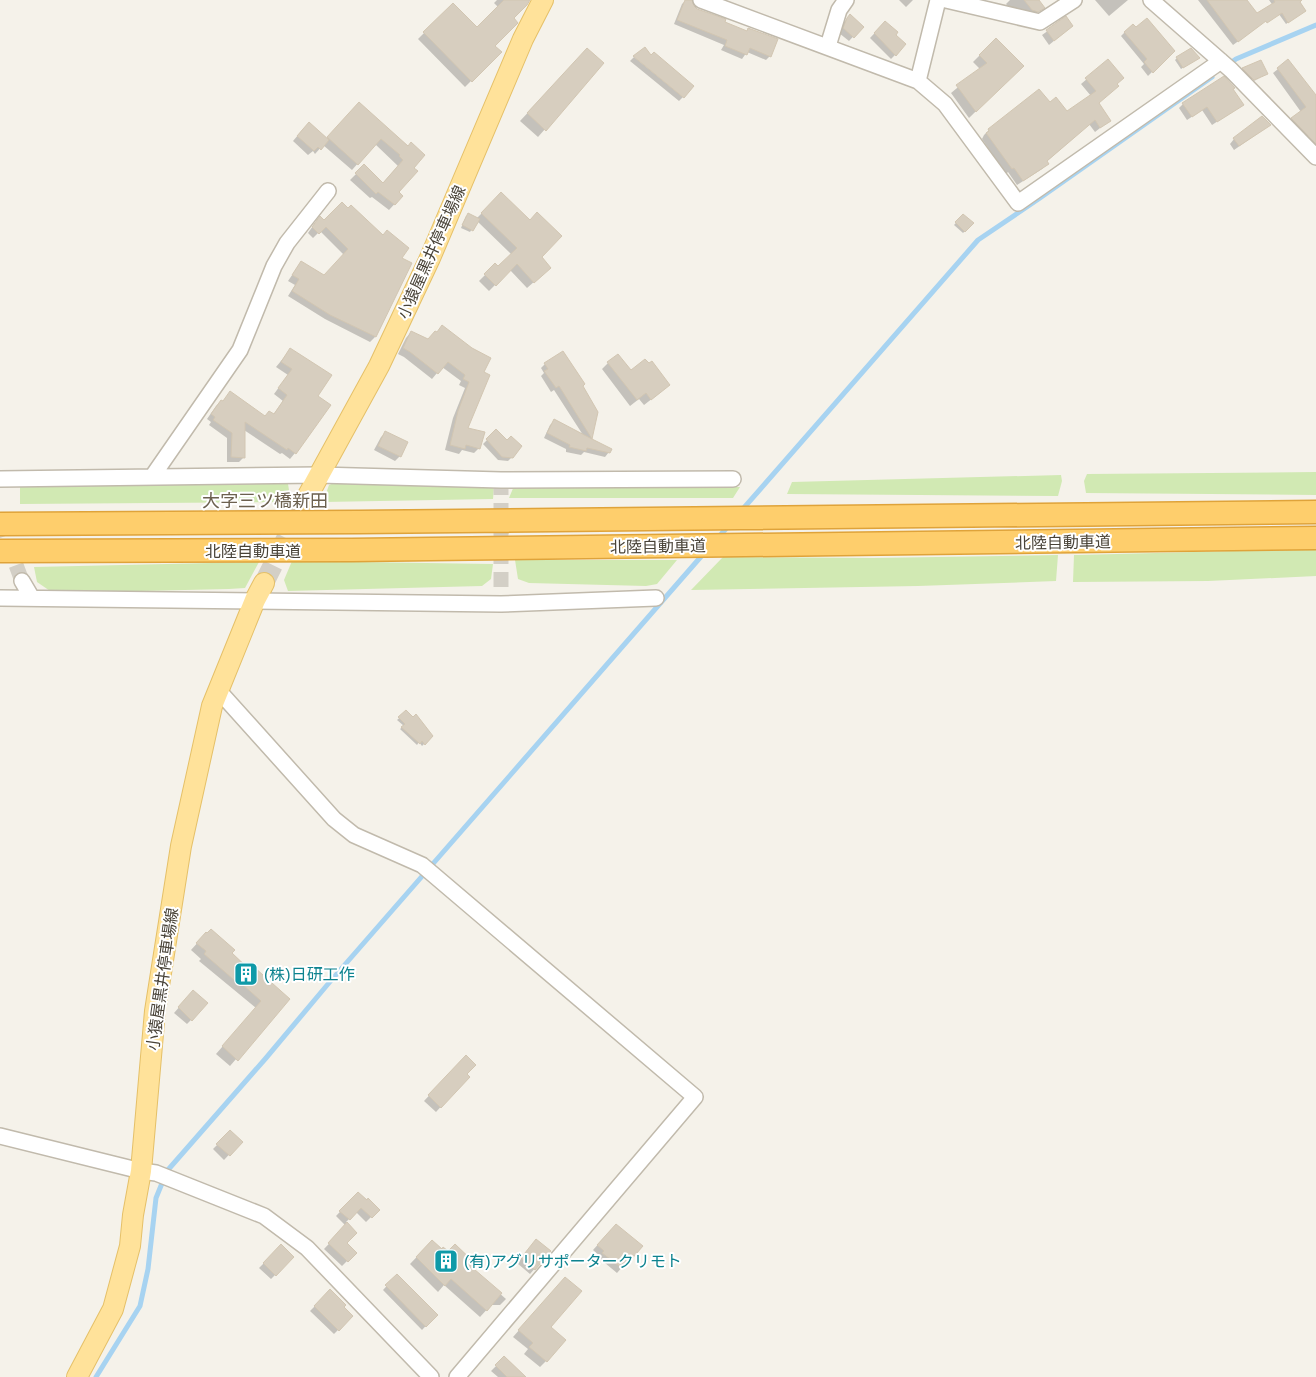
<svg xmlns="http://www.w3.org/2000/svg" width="1316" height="1377" viewBox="0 0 1316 1377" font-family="Arial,'Noto Sans JP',sans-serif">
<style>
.green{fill:#d1e9b3}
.shadow{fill:#0003}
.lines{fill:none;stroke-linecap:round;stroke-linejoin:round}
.stream{stroke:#a7d3f1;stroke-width:5}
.building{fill:#d7cebf;stroke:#d2c6b2}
.minor-tunnel{stroke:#d3cfc6;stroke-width:15;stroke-dasharray:15 8;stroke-linecap:butt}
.major-tunnel{stroke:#d3cfc6;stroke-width:20;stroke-dasharray:20 10;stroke-linecap:butt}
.minor-casing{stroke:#c1baac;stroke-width:18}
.major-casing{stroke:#e5c068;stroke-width:22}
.highway-casing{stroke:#dfa33a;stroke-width:25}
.minor{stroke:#fff;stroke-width:15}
.major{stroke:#ffe29a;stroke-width:20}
.highway{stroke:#fece6c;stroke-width:22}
.labels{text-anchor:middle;stroke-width:4;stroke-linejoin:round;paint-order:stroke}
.street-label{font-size:16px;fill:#494338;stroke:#fff}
.culture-label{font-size:16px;fill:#0d838f;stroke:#fff;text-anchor:start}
.neighbourhood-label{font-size:18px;fill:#6c614f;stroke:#fff}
</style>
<rect width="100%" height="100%" fill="#f5f2ea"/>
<path class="green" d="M1316 472V495L1086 493 1084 481 1087 474Z
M1061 475 1062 481 1058 496 787 494 792 482Z
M336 482 494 487 493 499 323 502 329 485Z
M220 483 288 484 291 502 20 504V485Z
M514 486 740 487 733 498H509Z
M1316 549V576L1208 581 1073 582 1074 555H1078Z
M1058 555 1056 581 918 586 691 590 723 557 873 558Z
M515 560H677L657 584 646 586 529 583 518 579Z
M292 561 493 564 491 579 482 586 288 591 284 580Z
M259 562 245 588 229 589 53 593 37 582 34 567Z"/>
<path class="shadow" d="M497 0H519L494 46 500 52 465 87 418 39 453 4 476 28 498 7 494 3Z
M686 0 697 10 723 22 746 32 749 29 770 56 766 60 747 52 742 59 721 50 724 45 674 24 682 4Z
M899 0H913L906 7Z
M1010 0H1037L1043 7 1031 17 1014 13 1006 4Z
M1095 0H1128L1109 16Z
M1198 0H1246L1259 26 1233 45Z
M1269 0H1297L1304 11 1286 24Z
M850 16 862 27 849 41 839 33 842 24Z
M1066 18 1072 26 1049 45 1042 35Z
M885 22 895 35V55L891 59 870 38Z
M1125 32 1173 51 1148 76 1141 67 1144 64 1121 36Z
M996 39 1022 66 969 118 951 93 980 69 973 62Z
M580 57 603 63 538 137 520 121Z
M634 57 683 97 679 101 630 61Z
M1177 58 1196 59 1181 69 1175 60Z
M1108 61 1098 103 1109 121 1095 132 1089 124 1046 162 1047 164 1042 169 1017 185 1008 172 1006 174 982 139 984 135 989 130 1049 104 1067 113 1091 96 1081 84Z
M1261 61 1266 73 1262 77V74L1247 81 1248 83 1262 77 1248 84 1239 73 1243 69Z
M1288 61 1316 97V130L1303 139 1287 123 1301 112 1273 73Z
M1232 89 1242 105 1212 125 1202 110 1187 120 1179 108 1183 104Z
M359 104 412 168 397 192 402 196 389 210 372 197 370 198 350 180 364 166 382 184 398 166 375 144 352 170 323 145 315 154 313 151 308 155 293 141 304 128 326 140Z
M1264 129 1234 150 1230 144 1234 139Z
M501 194 540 257 543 274 527 288 510 270 489 291 479 281 495 265 498 268 512 255 477 221 470 232 461 228 466 216 476 219Z
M963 215 972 224 963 233 954 225Z
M324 222 410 264 375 337 370 342 325 319 288 296 295 285 288 281 301 262 324 276 344 255 320 231 313 238 308 233 315 223Z
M411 332 482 372 466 428 479 448 474 453 462 450 459 454 445 450 453 418 465 388 459 385 461 381 442 367 432 379 404 357 398 354 406 338Z
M290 350 317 397 295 453 290 459 282 453 280 454 244 430V457L239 462H227V438L209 425 211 422 207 419 216 406 221 401 222 402 230 393 265 417 273 415 283 401 274 394 288 375 276 367Z
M608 363 631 372 662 391 644 405 639 399 630 406 602 369Z
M545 364 581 386 597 412 591 440 609 452 605 457 584 452 581 455 566 452V449L544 438 550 425 555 421 583 435 554 390 551 392 541 376 544 373 541 368Z
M496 431 512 457 508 461 498 460 483 444Z
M386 432 400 456 395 461 374 450 381 437Z
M406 712 432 736 422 746 419 742 417 745 400 729 404 726 397 720Z
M200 940 230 953 251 972 288 999 230 1066 216 1054 256 1008 199 961 201 959 191 950Z
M189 996 191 1020 187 1024 174 1013Z
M466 1056 465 1075 468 1077 436 1112 424 1101Z
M230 1132 241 1142 224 1160 213 1149Z
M358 1193 378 1210 366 1222 356 1212 346 1222 356 1233 345 1243 355 1253 342 1266 324 1249 346 1226 336 1216Z
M611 1230 641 1246 617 1273 599 1258 600 1256 593 1250Z
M432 1241 442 1250 448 1253 472 1269 506 1299 500 1305H491L480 1317 444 1285 438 1292 410 1264Z
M281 1246 293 1257 271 1279 259 1268Z
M532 1246 549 1252 530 1274 517 1263Z
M397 1275 436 1315 422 1330 383 1290Z
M559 1285 550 1327 546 1361 540 1367 524 1354 528 1349 513 1337Z
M330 1291 352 1316 334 1334 310 1311Z
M504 1358 516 1377H498L491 1371Z"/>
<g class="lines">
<path class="stream" d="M1229 64 1236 59 1316 25
M742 510 978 240 1040 198 1212 77
M717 539 730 524
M96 1377 140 1306 148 1269 156 1198 167 1171 266 1058 328 984 705 552"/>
</g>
<path class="building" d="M504 0H530L527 5 514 18 518 23 495 46 502 52 472 82 423 32 453 3 477 27Z
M685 0H692L694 6 697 9 726 19 725 22 747 31 748 28 778 39 771 57 750 48 747 55 725 46 727 40 677 20Z
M1024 0H1039L1045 8 1038 12 1032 10Z
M1207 0H1247L1257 13 1275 2 1274 0H1302L1300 2 1306 11 1288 23 1282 13 1267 23 1266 21 1238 42Z
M850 14 864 27 854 38 843 28 847 18Z
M1066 16 1073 26 1054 41 1046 30Z
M1147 18 1175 51 1153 73 1144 62 1147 59 1124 32 1133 24 1136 27Z
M885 21 898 32 896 35 906 44 896 56 874 33Z
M996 38 1024 66 976 112 956 85 987 63 979 55Z
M645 47 651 55 654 52 694 86 684 98 633 56Z
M587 48 604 63 546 131 527 113Z
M1191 48 1200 58 1183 68 1176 57Z
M1108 59 1124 78 1117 84 1119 86 1099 103 1111 121 1100 128 1095 120 1047 161 1049 164 1023 181 1014 168 1012 169 986 133 989 131 988 129 1039 89 1050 102 1056 97 1067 111 1096 91 1085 78Z
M1288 59 1316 95V144L1291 118 1306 107 1277 68Z
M1261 60 1268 74 1254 80 1242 68Z
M1224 76 1235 88 1233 89 1244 105 1217 122 1207 107 1192 117 1182 103Z
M359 102 408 146 411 142 425 155 414 168 418 171 399 192 403 196 395 205 378 192 376 194 355 173 364 164 383 183 403 160 399 156 400 155 381 139 358 165 327 137Z
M1262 116 1271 125 1239 146 1233 138Z
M309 122 329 140 321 150 318 147 314 151 297 136Z
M501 192 530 220 537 212 562 236 542 257 551 268 534 283 517 264 496 286 484 274 495 263 498 266 517 248 481 213Z
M342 202 348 208 351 205 383 235 387 230 409 248 402 258 412 263 376 337 330 315 292 291 299 279 292 275 301 261 324 275 348 249 326 227 319 234 312 227 320 216 324 220Z
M468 213 480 219 473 231 462 225Z
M963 214 974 223 965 232 955 222Z
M442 325 472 348 491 358 484 372 490 375 468 428 485 432 480 449 466 445 465 449 450 445 458 411 469 382 463 379 465 375 448 362 438 374 410 352 403 348 411 331 428 339 435 331 437 332Z
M290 348 332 375 318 396 331 405 296 454 288 448 287 450 245 422V458L231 457 232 433 213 420 215 417 211 414 221 400 223 401 230 391 265 416 269 411 274 414 287 395 278 388 292 369 281 362Z
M563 351 585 384 583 386 598 412 592 439 612 449 610 453 587 448 586 451 569 447 570 445 547 433 554 419 592 439 559 386 556 388 544 371 548 369 544 363Z
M618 354 631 370 645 359 649 363 652 361 670 385 651 400 646 393 637 400 607 362Z
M496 429 507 440 511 436 522 446 513 458 502 457 486 439Z
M385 431 408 442 401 457 378 446Z
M406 710 413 717 416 714 433 736 425 745 422 741 420 744 401 727 405 724 398 717Z
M211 929 235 950 232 953 251 971 254 967 290 999 238 1061 222 1046 261 1001 242 984 241 986 204 954 206 951 196 943 206 932 207 933Z
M193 990 208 1003 192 1021 178 1007Z
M466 1055 476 1065 467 1074 470 1077 441 1108 428 1095Z
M230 1130 243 1142 230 1156 216 1144Z
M358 1192 367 1200 368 1198 380 1210 372 1218 361 1208 350 1220 339 1211Z
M347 1222 357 1233 347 1243 357 1253 348 1262 328 1243Z
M616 1224 643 1246 623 1269 602 1253 604 1251 597 1245Z
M536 1239 551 1251 535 1270 521 1258Z
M432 1240 442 1249 443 1247 448 1251 455 1244 477 1265 474 1269 502 1293 487 1311 451 1279 445 1286 416 1257Z
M281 1244 294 1257 276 1276 263 1263Z
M397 1274 438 1315 426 1327 385 1285Z
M565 1277 582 1291 551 1327 566 1340 547 1362 529 1347 533 1343 518 1330Z
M330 1289 346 1305 344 1307 353 1316 339 1331 314 1306Z
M504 1356 526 1377H507L495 1365Z"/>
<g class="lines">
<path class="minor-tunnel" d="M501 480V604
M0 522 22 581"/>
<path class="major-tunnel" d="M264 583 306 499"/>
<g class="minor-casing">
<path id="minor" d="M701 0 918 81 945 104 1018 203 1221 61
M946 0 1040 22 1074 0
M1151 0 1231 70 1316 157
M828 46 839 10 846 0
M918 81 938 0
M152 477 240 350 274 266 287 243 328 191
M0 479 319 475 501 480 733 479
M22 581 32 598
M0 598 501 604 656 598
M218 690 334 819 354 835 422 865 695 1097 457 1377
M0 1136 141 1171 156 1173 264 1216 307 1248 431 1377"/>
</g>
<g class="major-casing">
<path id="major" d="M306 499 379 366 430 258 523 39 543 0
M77 1377 113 1309 130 1246 133 1215 141 1171 155 1011 181 846 212 706 255 600 264 583"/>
</g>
<g class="highway-casing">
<path id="highway" d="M0 524 359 522 1316 512
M0 551 352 550 1316 538"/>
</g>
<use href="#minor" class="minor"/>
<use href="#major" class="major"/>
<use href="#highway" class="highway"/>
</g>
<defs>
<g id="building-square" transform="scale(1.25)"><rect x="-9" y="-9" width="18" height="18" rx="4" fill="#0f9aa8" stroke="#fff"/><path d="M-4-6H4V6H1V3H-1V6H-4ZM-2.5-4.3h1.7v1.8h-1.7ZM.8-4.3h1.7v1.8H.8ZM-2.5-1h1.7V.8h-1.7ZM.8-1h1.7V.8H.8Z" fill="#fff"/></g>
</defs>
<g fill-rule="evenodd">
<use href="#building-square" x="246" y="974"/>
<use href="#building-square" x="446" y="1261"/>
</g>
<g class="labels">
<g class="street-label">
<text transform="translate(431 252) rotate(-66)" y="6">小猿屋黒井停車場線</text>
<text transform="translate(1063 542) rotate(-1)" y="6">北陸自動車道</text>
<text transform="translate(658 546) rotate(-1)" y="6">北陸自動車道</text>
<text x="253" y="557">北陸自動車道</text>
<text transform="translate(162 979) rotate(-82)" y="6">小猿屋黒井停車場線</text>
</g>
<g class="culture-label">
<text x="264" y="980">(株)日研工作</text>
<text x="464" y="1267">(有)アグリサポータークリモト</text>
</g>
<g class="neighbourhood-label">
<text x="265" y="507">大字三ツ橋新田</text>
</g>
</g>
</svg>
